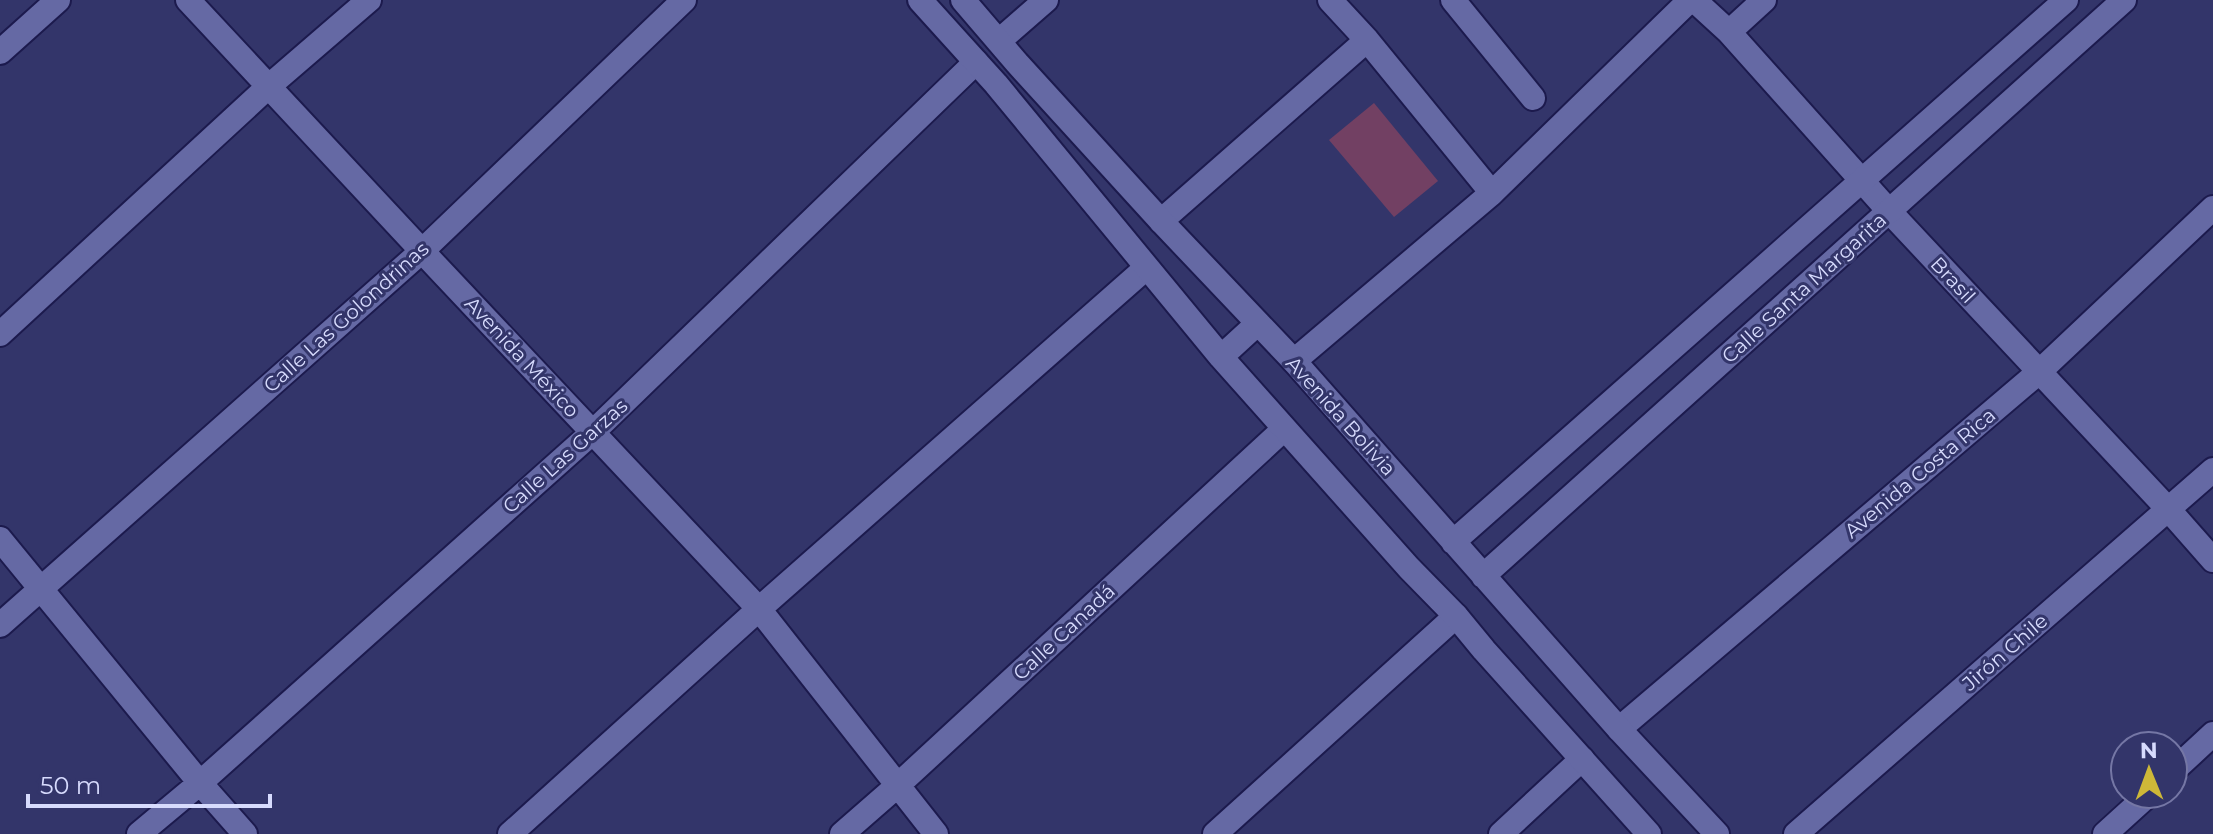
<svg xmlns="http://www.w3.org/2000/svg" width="2213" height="834" viewBox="0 0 2213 834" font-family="Montserrat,sans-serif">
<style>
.green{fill:#724063}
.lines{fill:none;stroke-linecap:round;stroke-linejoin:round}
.street-casing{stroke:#1c1a4d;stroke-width:28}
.secondary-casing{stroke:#1c1a4d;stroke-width:28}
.street{stroke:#6569a4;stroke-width:24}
.secondary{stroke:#6569a4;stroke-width:24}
.labels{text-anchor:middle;stroke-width:6;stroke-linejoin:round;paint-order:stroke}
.street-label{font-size:20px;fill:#d7dbfd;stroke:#33356a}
</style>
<rect width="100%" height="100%" fill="#33356a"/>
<path class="green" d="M1374 103 1438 181 1394 217 1329 140Z"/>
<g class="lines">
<g class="street-casing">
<path id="street" d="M188 0 422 251 759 609 936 834
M1330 0 1367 40 1492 193
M1453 0 1533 98
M1694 0 1729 32 1889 211 2169 510 2213 560
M1729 32 1764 0
M999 41 1046 0
M0 52 58 0
M1161 221 1367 40
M0 334 268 87 369 0
M1294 361 1492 193 1690 0
M0 539 200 783 245 834
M0 625 422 251 684 0
M1619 729 2039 372 2213 208
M2173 771 2213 734
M139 834 200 783 593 432 976 62
M510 834 759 609 1146 268
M842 834 897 786 1284 429
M1215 834 1456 616
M1501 834 1582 759
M1796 834 2213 470
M2105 834 2149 794"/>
</g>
<g class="secondary-casing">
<path id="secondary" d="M920 0 996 84 1221 357 1409 568 1456 616 1484 650 1649 834
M963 0 1017 63 1161 221 1294 361 1619 729 1717 834
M1221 357 1257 324
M1453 542 2066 0
M1483 576 2124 0"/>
</g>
<use href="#street" class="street"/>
<use href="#secondary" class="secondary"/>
</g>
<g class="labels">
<g class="street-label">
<text transform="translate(1953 280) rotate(47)" y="7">Brasil</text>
<text transform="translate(1804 288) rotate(-42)" y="7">Calle Santa Margarita</text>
<text transform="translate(346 317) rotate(-42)" y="7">Calle Las Golondrinas</text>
<text transform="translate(522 357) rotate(47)" y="7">Avenida México</text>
<text transform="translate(1341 416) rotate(48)" y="7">Avenida Bolivia</text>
<text transform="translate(565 456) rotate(-42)" y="7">Calle Las Garzas</text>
<text transform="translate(1920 473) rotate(-40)" y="7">Avenida Costa Rica</text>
<text transform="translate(1064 632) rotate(-43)" y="7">Calle Canadá</text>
<text transform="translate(2005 652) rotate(-41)" y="7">Jirón Chile</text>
</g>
</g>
<g transform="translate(2149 770) rotate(359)"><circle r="38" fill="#33356a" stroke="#7577a5" stroke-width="2"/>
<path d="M0-6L14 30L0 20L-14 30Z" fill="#ceb838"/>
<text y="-12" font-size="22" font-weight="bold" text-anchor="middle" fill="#d7dbfd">N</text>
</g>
<path d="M28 794v12h242v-12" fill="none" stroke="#d7dbfd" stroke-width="4"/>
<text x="40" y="794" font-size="24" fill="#d7dbfd" stroke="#33356a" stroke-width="6" paint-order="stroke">50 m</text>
</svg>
